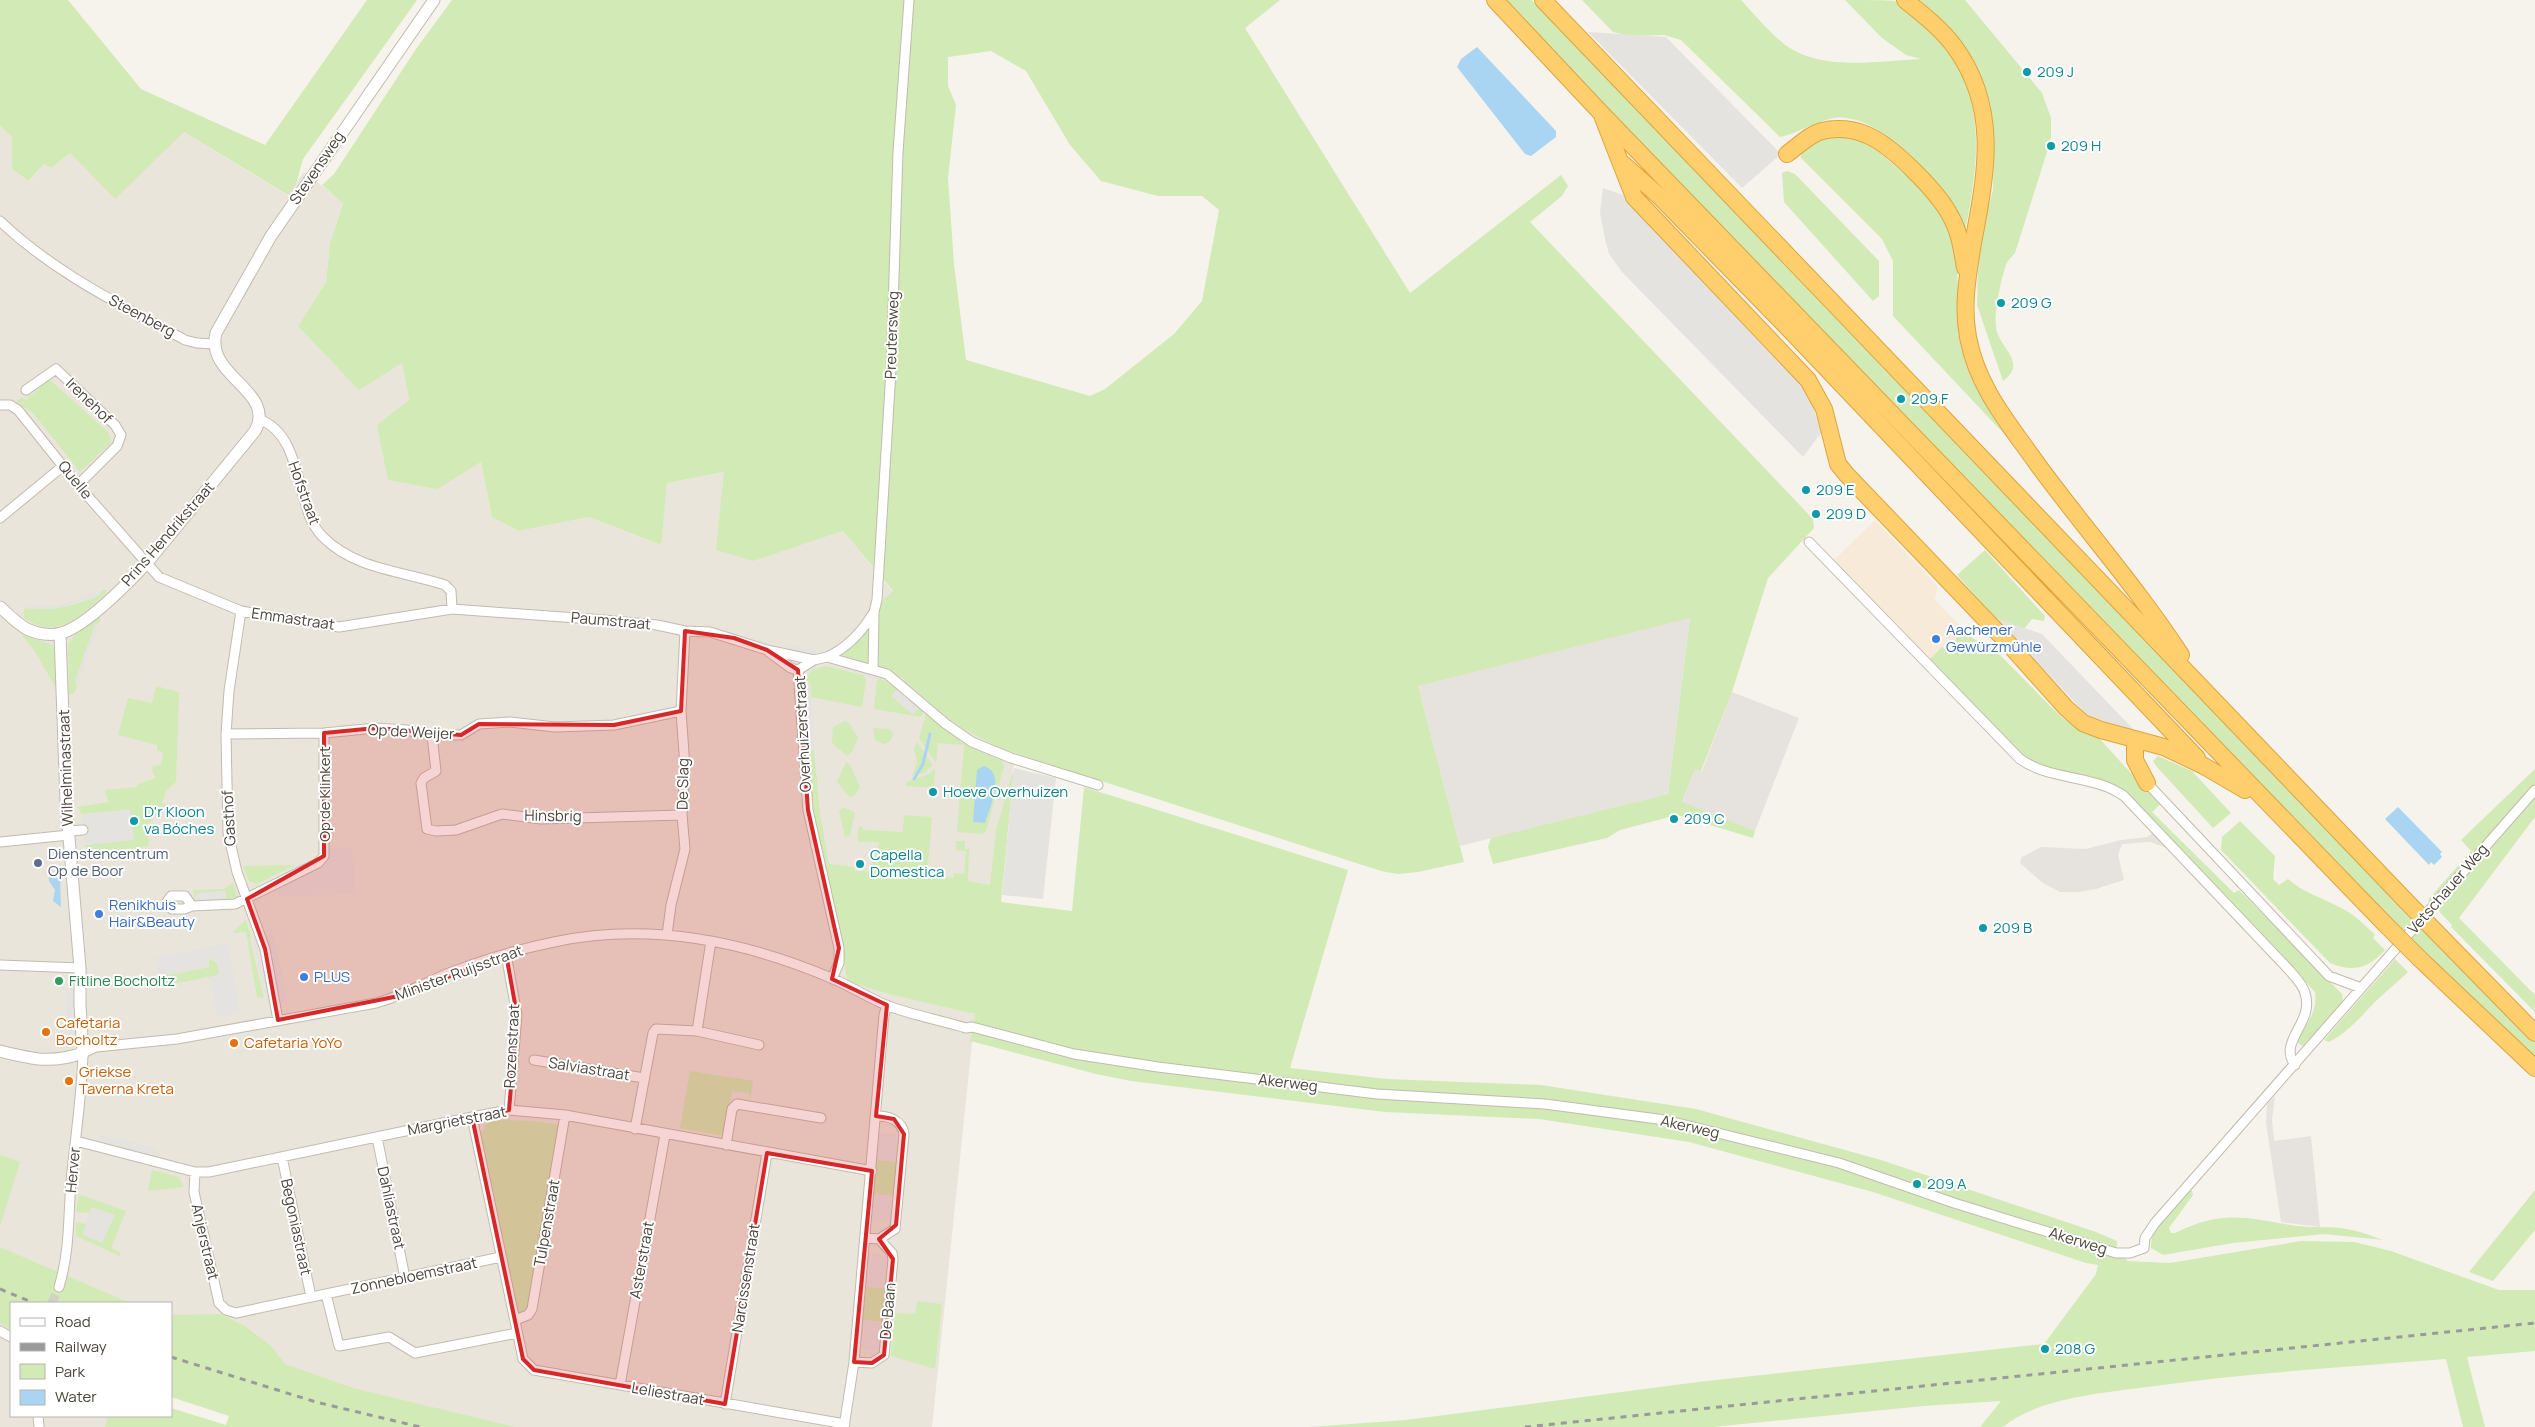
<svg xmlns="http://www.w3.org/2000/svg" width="2535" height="1427" viewBox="0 0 2535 1427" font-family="Manrope,sans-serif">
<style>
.residential{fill:#eae5da}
.commercial{fill:#f7ead8}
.industrial{fill:#e6e2dd}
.green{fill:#d2eab5;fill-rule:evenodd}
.parking{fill:#e5e3e0}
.water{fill:#a9d4f2}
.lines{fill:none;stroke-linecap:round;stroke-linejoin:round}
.stream{stroke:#a9d4f2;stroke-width:3}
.minor-tunnel{stroke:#d4d0c8;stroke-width:9;stroke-dasharray:9 4.5;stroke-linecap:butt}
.minor-casing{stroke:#c2bbae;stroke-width:11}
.tertiary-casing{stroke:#c2bbae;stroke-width:13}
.motorway-casing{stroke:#e0a43c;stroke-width:18}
.minor{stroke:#fff;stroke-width:9}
.tertiary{stroke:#fff;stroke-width:11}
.motorway{stroke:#ffcf6e;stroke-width:16}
.rail{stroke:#9a9a9a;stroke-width:3;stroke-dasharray:6 6;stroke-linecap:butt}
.motorway-bridge-casing{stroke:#e0a43c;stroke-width:18;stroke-linecap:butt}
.motorway-bridge{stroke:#ffcf6e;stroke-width:16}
.marked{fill:#d62828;fill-opacity:0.2;stroke:#d62828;stroke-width:4;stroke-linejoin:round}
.culture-dot{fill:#0f9aa8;stroke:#fff;stroke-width:2}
.shop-dot{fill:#3f7fe0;stroke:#fff;stroke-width:2}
.service-dot{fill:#5c6f8a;stroke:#fff;stroke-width:2}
.leisure-dot{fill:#2e9e5b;stroke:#fff;stroke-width:2}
.food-dot{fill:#e8710a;stroke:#fff;stroke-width:2}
.labels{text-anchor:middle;stroke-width:4;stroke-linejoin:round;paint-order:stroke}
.culture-label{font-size:15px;fill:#0d838f;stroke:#fff;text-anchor:start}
.street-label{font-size:15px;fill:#4b4439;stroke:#fff}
.shop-label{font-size:15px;fill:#366cbe;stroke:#fff;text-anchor:start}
.service-label{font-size:15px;fill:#4e5e75;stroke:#fff;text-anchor:start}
.leisure-label{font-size:15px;fill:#27864d;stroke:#fff;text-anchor:start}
.food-label{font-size:15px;fill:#c56008;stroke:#fff;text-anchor:start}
</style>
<rect width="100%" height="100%" fill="#f6f3ec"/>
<path class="residential" d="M0 126 12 137V169L30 181 44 164 51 168 70 153 184 132 287 195 304 172 343 202 330 243 326 282 298 326 402 363 409 400 438 489 481 462 492 517 519 531 589 517 660 545 667 483 725 472 754 561 843 531 893 592 1015 751 997 904 848 982 975 1014 932 1427H511L323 1389 171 1330V1303H11V1416H117L116 1427H0Z"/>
<path class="commercial" d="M1875 520 1937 586 1935 600 1964 630 1945 651 1942 648 1929 660 1833 561Z"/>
<path class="industrial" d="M1690 617 1668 794 1460 846 1418 686Z
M1732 692 1799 718 1755 831 1682 803 1695 769 1702 771Z
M2153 833 2167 848 2150 842 2122 844 2118 855 2124 880 2096 889 2079 892H2060L2043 883 2020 863 2022 857 2041 847 2086 849 2121 840 2147 837Z
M2275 1096 2272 1120 2274 1141 2311 1136 2320 1227 2281 1222 2266 1123 2267 1104Z"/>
<path class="green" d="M0 0H68L141 89 265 145 367 0H417L303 159 296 184 288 195 184 132 115 199 70 153 51 168 44 164 29 181 12 169V137L0 126Z
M452 0H1280L1245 28 1410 293 1561 175 1568 186 1562 196 1530 222 1813 519 1814 528 1768 578 1732 692 1701 771 1695 769 1682 802 1755 831 1753 838 1677 815 1620 830 1607 838 1493 864 1488 847 1491 838 1668 794 1690 618 1418 686 1464 862 1418 872 1398 874 1381 871 999 748 955 724 899 676 876 666 880 603 893 591 843 531 754 561 716 550 724 472 667 483 661 545 589 517 519 531 492 517 481 462 438 489 388 480 377 425 409 400 402 363 359 390 298 326 326 282 330 243 343 203 322 185 334 174 416 49ZM991 51 1026 71 1070 145 1101 181 1158 196H1202L1219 210 1202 301 1174 334 1105 389 1090 396 966 360 954 264 948 178 956 105 948 86V57Z
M1506 0H1531L1543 11 2461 968 2535 1042V1058L2403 931 1762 270Z
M1582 0H1741C1755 15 1768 31 1784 44 1820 72 1879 61 1921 59L1906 55 1882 38 1845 0C1856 0 1887 0 1895 1 1904 6 1913 16 1921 23 1991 80 1980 158 1964 237 1950 215 1933 181 1916 163 1898 142 1864 114 1834 118 1816 121 1799 133 1780 137L1681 40 1664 35 1630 36 1613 32Z
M1915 0H1965L2042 93 2051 118V138L2047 152 2015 253C2012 257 2007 261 2006 265 2001 279 1994 312 1996 327 1998 348 2029 362 2003 381L1977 305 1978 269 1984 222 1993 190 1994 135 1990 102 1978 69 1966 50 1958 39Z
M1840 134 1862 137 1941 206 1950 228 1957 267 1961 348 1968 370 2022 453 1893 316V261L1882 239 1800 157C1811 140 1821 138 1840 134Z
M1787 171 1795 174 1879 261V296L1873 301 1784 202 1782 173Z
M49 379 109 433 111 443 80 472 33 413 16 402 22 397 26 400Z
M1985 550 2045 616 2044 621 2032 619 2024 629 1995 618 1957 575Z
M102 590H106V594C80 615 58 641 24 618V608C52 611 75 606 100 595Z
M97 617H100V622L95 625 75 681 77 686 74 694 69 695 68 644 75 635Z
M869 628 867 663 839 654Z
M1964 630 1974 639 1995 650 2061 717 2079 730 2097 736 2160 805 2152 812 2234 893 2239 890 2342 994 2343 1003 2307 1044 2302 1046 2297 1042C2305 1024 2318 1014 2315 992L2228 899 2117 788C2089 773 2058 773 2029 762L1929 660 1942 647 1946 650Z
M21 634 52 645 55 650 57 690 34 650Z
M825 666 864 675 866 681 862 707 811 697 810 681H805L812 670Z
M880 678 897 688 913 714 920 706 924 712 921 717 874 709 877 681Z
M156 686 179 692 176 782 167 790 161 804H166L148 825 149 846 125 850 86 849 85 845 134 839 130 810 82 814 77 807 108 802 105 790 137 787 138 784 156 778 152 771 153 766 161 765 163 752 157 751V745L118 735 128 698 152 703Z
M926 714 964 744 1001 760 1004 766 986 831 982 834 957 832 964 745 938 743 936 763 919 738Z
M845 721 849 723 858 738 852 752 847 756 832 743 833 727Z
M873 728 889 729 894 734 889 742 884 744 875 740Z
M917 742 933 765 924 773 912 776 917 762 914 748Z
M814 750 820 814 829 864 855 867V871H869L880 842H859L857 836 859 827 863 826V830L903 832 904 815 932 817 927 876 953 878 954 873 964 874 966 851 956 850V841H965V849H969L968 881 990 885 996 830 1014 768 1001 902 1072 911 1084 787 1348 870 1290 1068 1387 1079 1541 1085 1696 1109 1881 1160 2096 1232 2117 1241V1251L2128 1261 2170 1263 2301 1241 2354 1242 2391 1251 2499 1290H2535V1351L2467 1357 2485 1427H2463L2446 1359C2346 1367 2246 1373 2147 1387 2103 1393 2037 1398 2003 1427H1980L2001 1401 1923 1406 1713 1427H1309L1406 1420 1698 1382 2044 1344 2096 1274 2098 1265 2086 1263 1873 1192 1689 1142 1539 1119 1385 1112 1131 1081 1096 1074 970 1041 975 1014 893 995 848 982 812 805 808 751Z
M2158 756 2192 771 2231 813 2213 828 2156 766 2153 761Z
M846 762 850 765 860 787 856 794 850 798 837 782Z
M935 768 934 788 906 786 907 782 929 774Z
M2535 769V817L2459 918 2535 995V1012L2451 927 2452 925 2428 900 2471 851 2461 840Z
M844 807 855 813 850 835 845 837 839 811Z
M2240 821 2275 856 2273 879 2279 885 2288 879C2305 894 2326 899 2345 910 2356 916 2366 926 2375 935L2373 938 2385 950C2369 968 2353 973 2330 963L2221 850 2222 837Z
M295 865 257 884 249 881 243 866Z
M233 883 238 897 226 899 225 891 197 893 195 901 193 890 224 889Z
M246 920 251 936 250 940 264 998 257 997 246 932 232 933Z
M209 958 217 963 220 975 162 986 159 977 209 967Z
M2395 959 2408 972C2398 982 2386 991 2376 1001 2361 1016 2349 1032 2329 1042L2324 1040Z
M690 1071 753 1081 750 1101 749 1093 732 1091 723 1136 680 1128Z
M501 1120 532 1121 560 1125 530 1303 527 1311 522 1314 518 1312 480 1132 483 1131 487 1122Z
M0 1155 20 1162 0 1227Z
M877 1160 896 1162 899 1166 897 1193 892 1196 874 1194Z
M152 1170 179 1177 184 1187 148 1191Z
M2535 1190V1230L2493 1281 2469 1272Z
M2189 1191H2192L2193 1195 2169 1228 2171 1233H2175C2223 1209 2248 1218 2297 1226 2314 1228 2331 1226 2347 1229 2359 1231 2372 1236 2383 1240L2324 1234 2233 1243 2163 1255 2151 1248C2151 1224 2172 1207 2189 1191Z
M79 1194 126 1211 111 1248 121 1253 120 1256 76 1236V1222L86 1224 83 1235 91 1207 89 1213 76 1212Z
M0 1247 130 1303H11V1329L0 1323Z
M866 1287 884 1288 887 1293 885 1318 882 1322 863 1320Z
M917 1301 942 1304 935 1369 891 1356 895 1313 915 1314Z
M220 1314 245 1326 271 1346 285 1364 353 1388 515 1427H105L108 1416H171V1408L226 1425 229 1416 171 1397V1315Z"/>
<path class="parking" d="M1588 32 1666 37 1781 154 1742 188Z
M1603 188 1623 195 1808 390 1821 433 1803 457 1622 272 1609 254 1605 239 1600 213Z
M102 590 100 594 94 597 54 609 24 608 20 604 44 607 59 605Z
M1995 618 2042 634 2133 729 2130 731 2086 714Z
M99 623 77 686 75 681 95 625Z
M787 644 816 650 815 656 786 650Z
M805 681H810L814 750 808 751Z
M898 688 920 706 912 714 891 696Z
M1014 768 1056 778 1043 899 1002 895Z
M130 809 134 840 85 845 82 815Z
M352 848 355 894 279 896 277 889 323 865 330 849Z
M226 891V899L197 901V893Z
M272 929 287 1000 280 1002 265 930Z
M255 936 268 993 264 991 253 940Z
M228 943 240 1012 218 1018 209 977 219 974 217 963 213 959H208L209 967 159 977 156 958Z
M67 988 76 989V1035L67 1036 65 1010Z
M103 1134 156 1148 162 1158 94 1140Z
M879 1134 897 1135 896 1162 877 1160Z
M874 1194 892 1196 890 1221 872 1219Z
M91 1207 115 1215 102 1243 83 1235Z
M868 1254 887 1256 884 1288 866 1287Z
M863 1320 882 1322 879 1351 860 1349Z"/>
<path class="water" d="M1477 47 1556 131V137L1531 156 1525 154 1457 67 1461 59Z
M984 766C1006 773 990 807 985 823L973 822 977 770Z
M2398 807 2442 852 2440 854 2442 857 2434 865 2431 862 2429 865 2385 819Z
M49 876H54L60 880 61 907 53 901 55 890 49 881Z"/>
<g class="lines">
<path class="stream" d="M914 779 923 764 930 734"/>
<path class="minor-tunnel" d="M52 1303 59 1287"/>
<g class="minor-casing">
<path id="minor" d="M0 221C53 272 121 305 185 340L197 343 214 344
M26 390 56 369 115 425 121 435 117 446 78 485
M0 405H10L18 410 78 485 159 577 241 611 339 627 452 609 604 620 657 625 685 631 710 632 767 650 814 660
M261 420C305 438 294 509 323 537 356 570 403 571 445 585L451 591 452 609
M0 518 63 466
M1809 542 2020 759C2051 781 2092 774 2124 796L2290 971C2296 978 2303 985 2305 993 2315 1023 2277 1041 2295 1065
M241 611 229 691 226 734 228 833 237 872 265 949 278 1020
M769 652 791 668 798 670
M827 657C847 648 862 632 874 612
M873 669 874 612 877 600 891 370 898 152 909 0
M798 670 814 660 827 657 887 674 946 724 972 742 1011 758 1098 785
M798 670 808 810 839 948V963L832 979
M226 734 324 733 376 728 406 730 432 735H461L479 724 510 722 555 727 614 725 681 711
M432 735 436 771 424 778 421 783 427 829 436 831 456 830 502 814 541 819 682 815
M2147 783 2329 976 2361 988
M68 831 83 830
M0 842 69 835
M192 906 185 896H171L166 903 172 909H184L192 906 235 904 318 863 324 856V733
M667 935 671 905 685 849 682 815 685 767 681 711 685 631
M506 954 517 1015 509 1110
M0 965 80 968
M697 1031 711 941
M534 1060 644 1078
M472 1117 523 1359 534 1370 845 1424
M635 1129 653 1033 656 1029 697 1031 759 1045
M377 1137 405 1278
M76 1141 195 1172H209L472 1117 509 1110 565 1115 872 1171
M726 1145 732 1109 737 1104 821 1118
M282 1157 311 1297
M195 1172 194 1192 219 1303 226 1310 236 1313 501 1257
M865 1238 879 1239 895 1229 904 1134C902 1120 889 1116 876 1116
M59 1287C70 1250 68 1219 71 1182 75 1138 82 1096 83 1053L96 1047 177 1039 376 1003C402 996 424 983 449 973 483 960 519 949 554 942 649 922 744 941 831 978 850 986 867 997 886 1005 911 1015 940 1020 966 1028L972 1027 1074 1054 1158 1067 1377 1094 1545 1104 1665 1120 1839 1163 1954 1203 2116 1253H2130L2144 1248 2145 1238 2155 1223 2535 790
M326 1294 339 1346 389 1337 415 1353 517 1333
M515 1320 528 1315 532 1309 565 1115
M0 1331 11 1337
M854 1362 872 1363 884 1355 893 1259 892 1253 879 1239
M620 1385 665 1135
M725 1404 767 1153
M38 1416 39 1427
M844 1427 854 1362 884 1015 887 1005"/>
</g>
<g class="tertiary-casing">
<path id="tertiary" d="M0 607C8 614 17 624 27 629 37 634 51 636 61 633 85 627 128 583 146 564L255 431C277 391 205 377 216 333L271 236 434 0
M0 1051C32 1059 51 1064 83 1053L80 1005V968L66 802 60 634"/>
</g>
<g class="motorway-casing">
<path id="motorway" d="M1495 0 1602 114 2385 924
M1543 0 2406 901
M1905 0C1922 14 1941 28 1954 46 2000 108 1986 174 1973 243 1968 274 1962 305 1968 337 1977 387 2009 424 2038 465 2085 529 2138 589 2181 655
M1603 118 1634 197 1808 380 1824 409 1838 464 1847 475 2007 642 2066 708 2083 723 2101 730 2164 747 2204 766 2245 790
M1787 154C1798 146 1810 134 1822 131 1837 127 1854 129 1867 135 1892 145 1939 193 1951 217 1960 233 1962 251 1965 268
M1622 163 1659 196 1786 326 2197 758
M2142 741 2135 747V760L2147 783
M2441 937 2535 1033
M2420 959 2535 1068"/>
</g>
<use href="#minor" class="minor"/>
<use href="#tertiary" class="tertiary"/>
<use href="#motorway" class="motorway"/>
<path class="rail" d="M0 1289 34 1303
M171 1357 316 1402 420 1427
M1525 1427 2535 1323"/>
<g class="motorway-bridge-casing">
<path id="motorway-bridge" d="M2406 901 2441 937
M2385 924 2420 959"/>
</g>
<use href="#motorway-bridge" class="motorway-bridge"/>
</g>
<path class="marked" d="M685 631 734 638 767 650 798 670 808 810 839 948 832 979 887 1005 876 1116 894 1119 904 1134 896 1225 879 1239 893 1259 884 1355 872 1363 854 1362 872 1171 767 1153 725 1404 534 1370 523 1359 472 1117 509 1110 517 1015 506 954 399 996 278 1020 265 949 247 899 324 856V733L376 728 461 735 479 724 614 725 681 711Z"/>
<g class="culture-dot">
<circle cx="2027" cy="72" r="5"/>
<circle cx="2051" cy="146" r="5"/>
<circle cx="2001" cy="303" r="5"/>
<circle cx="1901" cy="399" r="5"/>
<circle cx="1806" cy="490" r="5"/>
<circle cx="1816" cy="514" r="5"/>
<circle cx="933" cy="792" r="5"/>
<circle cx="1674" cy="819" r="5"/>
<circle cx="134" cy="821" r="5"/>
<circle cx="860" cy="864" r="5"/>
<circle cx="1983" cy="928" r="5"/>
<circle cx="1917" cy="1184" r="5"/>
<circle cx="2045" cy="1349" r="5"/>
</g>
<g class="shop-dot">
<circle cx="1936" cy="639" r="5"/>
<circle cx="99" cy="914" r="5"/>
<circle cx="304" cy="977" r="5"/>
</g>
<circle class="service-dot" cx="38" cy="863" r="5"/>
<circle class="leisure-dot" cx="59" cy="981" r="5"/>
<g class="food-dot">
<circle cx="46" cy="1032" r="5"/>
<circle cx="234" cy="1043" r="5"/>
<circle cx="69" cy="1081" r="5"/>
</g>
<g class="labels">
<g class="culture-label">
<text x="2037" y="77">209 J</text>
<text x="2061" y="151">209 H</text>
<text x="2011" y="308">209 G</text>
<text x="1911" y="404">209 F</text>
<text x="1816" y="495">209 E</text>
<text x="1826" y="519">209 D</text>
<text x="943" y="797">Hoeve Overhuizen</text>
<text x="144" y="817">D'r Kloon<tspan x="144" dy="17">va Bóches</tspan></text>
<text x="1684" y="824">209 C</text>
<text x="870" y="860">Capella<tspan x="870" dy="17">Domestica</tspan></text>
<text x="1993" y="933">209 B</text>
<text x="1927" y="1189">209 A</text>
<text x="2055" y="1354">208 G</text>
</g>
<g class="street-label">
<text transform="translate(317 168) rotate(-56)" y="5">Stevensweg</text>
<text transform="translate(142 316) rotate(28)" y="5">Steenberg</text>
<text transform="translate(892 335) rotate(-88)" y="5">Preutersweg</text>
<text transform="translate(89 401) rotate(44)" y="5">Irenehof</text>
<text transform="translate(75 480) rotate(51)" y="5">Quelle</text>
<text transform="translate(304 493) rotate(70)" y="5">Hofstraat</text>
<text transform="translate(168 534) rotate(-49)" y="5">Prins Hendrikstraat</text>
<text transform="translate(293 619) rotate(8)" y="5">Emmastraat</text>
<text transform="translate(611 621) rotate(5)" y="5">Paumstraat</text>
<text transform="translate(411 732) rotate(3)" y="5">Op de Weijer</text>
<text transform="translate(803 734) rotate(-93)" y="5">Overhuizerstraat</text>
<text transform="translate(66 768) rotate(-92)" y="5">Wilhelminastraat</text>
<text transform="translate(683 784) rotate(-89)" y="5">De Slag</text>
<text transform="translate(325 794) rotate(-90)" y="5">Op de Klinkert</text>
<text transform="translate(553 816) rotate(1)" y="5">Hinsbrig</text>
<text transform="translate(229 818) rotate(-93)" y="5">Gasthof</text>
<text transform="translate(2448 889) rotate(-49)" y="5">Vetschauer Weg</text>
<text transform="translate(459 973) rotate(-20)" y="5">Minister Ruijsstraat</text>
<text transform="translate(512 1046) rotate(-87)" y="5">Rozenstraat</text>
<text transform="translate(589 1069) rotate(9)" y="5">Salviastraat</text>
<text transform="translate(1288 1083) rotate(7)" y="5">Akerweg</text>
<text transform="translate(457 1121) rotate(-11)" y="5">Margrietstraat</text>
<text transform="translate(1690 1127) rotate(13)" y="5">Akerweg</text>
<text transform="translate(73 1170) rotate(-85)" y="5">Herver</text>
<text transform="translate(391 1208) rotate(78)" y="5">Dahliastraat</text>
<text transform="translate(547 1223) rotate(-80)" y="5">Tulpenstraat</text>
<text transform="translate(296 1227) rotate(78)" y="5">Begoniastraat</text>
<text transform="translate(2078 1241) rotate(17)" y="5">Akerweg</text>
<text transform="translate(205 1242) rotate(77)" y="5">Anjerstraat</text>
<text transform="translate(642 1260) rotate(-80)" y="5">Asterstraat</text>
<text transform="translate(414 1276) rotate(-12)" y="5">Zonnebloemstraat</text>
<text transform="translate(746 1278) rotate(-81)" y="5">Narcissenstraat</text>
<text transform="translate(888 1311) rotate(-85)" y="5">De Baan</text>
<text transform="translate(668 1394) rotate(10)" y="5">Leliestraat</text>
</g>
<g class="shop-label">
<text x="1946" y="635">Aachener<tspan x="1946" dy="17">Gewürzmühle</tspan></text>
<text x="109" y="910">Renikhuis<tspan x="109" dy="17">Hair&amp;Beauty</tspan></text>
<text x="314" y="982">PLUS</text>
</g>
<g class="service-label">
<text x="48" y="859">Dienstencentrum<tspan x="48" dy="17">Op de Boor</tspan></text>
</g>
<g class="leisure-label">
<text x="69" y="986">Fitline Bocholtz</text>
</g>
<g class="food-label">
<text x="56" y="1028">Cafetaria<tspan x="56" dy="17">Bocholtz</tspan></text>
<text x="244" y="1048">Cafetaria YoYo</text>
<text x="79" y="1077">Griekse<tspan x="79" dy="17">Taverna Kreta</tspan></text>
</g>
</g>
<rect x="10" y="1302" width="162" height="115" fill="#ffffff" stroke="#b7b4b0"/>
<rect x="20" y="1318" width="25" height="8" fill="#ffffff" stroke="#b7b4b0"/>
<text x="55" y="1327" font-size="15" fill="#4b4439">Road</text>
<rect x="20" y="1343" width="25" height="8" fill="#9a9a9a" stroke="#b7b4b0"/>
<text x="55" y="1352" font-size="15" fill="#4b4439">Railway</text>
<rect x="20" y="1364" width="25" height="15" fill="#d2eab5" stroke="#b7b4b0"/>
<text x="55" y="1377" font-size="15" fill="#4b4439">Park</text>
<rect x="20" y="1390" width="25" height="15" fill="#a9d4f2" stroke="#b7b4b0"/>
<text x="55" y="1402" font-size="15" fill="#4b4439">Water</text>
</svg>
